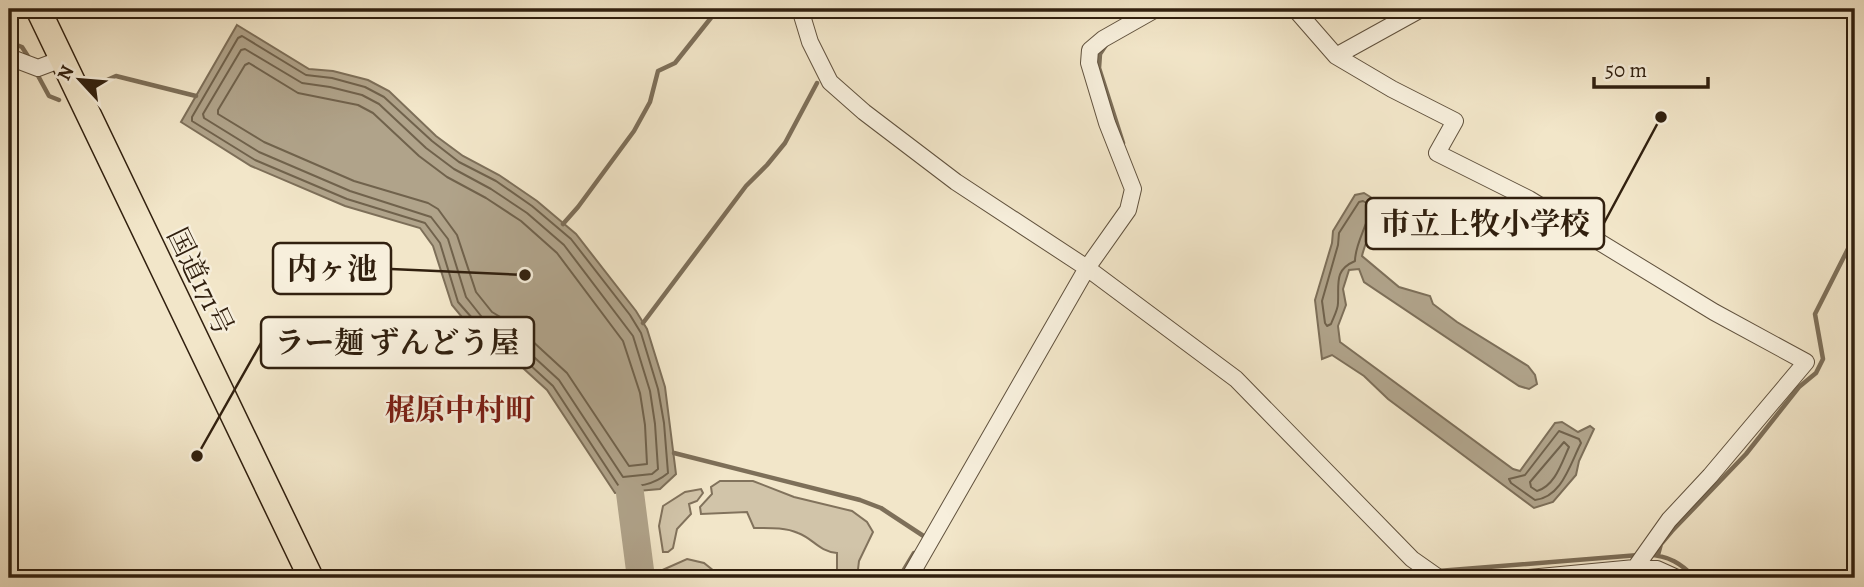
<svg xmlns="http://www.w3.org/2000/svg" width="1864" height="587" viewBox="0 0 1864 587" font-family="Alegreya,'Noto Serif JP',serif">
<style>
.green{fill:#d1c4a9;stroke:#81725c;stroke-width:2}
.water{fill:#b0a38a;stroke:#7d6f59;stroke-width:2}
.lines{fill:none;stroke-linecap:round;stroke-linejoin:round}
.shore{stroke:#70624c;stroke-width:2}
.stream{stroke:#7d6f59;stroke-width:4.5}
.river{stroke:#b0a38a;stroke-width:28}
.minor-casing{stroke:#61523e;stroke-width:18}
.highway-casing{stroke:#31200f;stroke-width:27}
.minor{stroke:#f7efdc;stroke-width:16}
.highway{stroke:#f2e6c9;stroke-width:24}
.labels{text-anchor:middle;stroke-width:5;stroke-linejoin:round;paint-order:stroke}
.street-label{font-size:28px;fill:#31200f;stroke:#f7efdc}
.neighbourhood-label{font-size:30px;font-weight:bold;fill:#7a1f14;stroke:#f7efdc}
.leader{fill:none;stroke:#31200f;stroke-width:2.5}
.callout-dot{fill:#31200f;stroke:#f7efdc;stroke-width:2.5}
.callout{fill:#f7efdc;stroke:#31200f;stroke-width:2.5}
.callout-label{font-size:30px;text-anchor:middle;font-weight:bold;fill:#31200f}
</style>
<rect width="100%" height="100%" fill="#f2e6c9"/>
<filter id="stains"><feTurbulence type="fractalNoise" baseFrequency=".00286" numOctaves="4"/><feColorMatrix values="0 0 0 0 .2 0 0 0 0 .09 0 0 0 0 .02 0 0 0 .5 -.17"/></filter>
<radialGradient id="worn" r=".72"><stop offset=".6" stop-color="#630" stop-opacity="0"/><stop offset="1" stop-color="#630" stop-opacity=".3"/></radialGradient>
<path class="green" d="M720 481H753L794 497 852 511 867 522 873 532 859 561 857 578H837V553C818 551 814 539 798 533 785 527 768 528 754 528L747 512 701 514 700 507 712 494 711 487Z
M701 489 703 493 697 501 689 504 691 514 677 529 673 548 668 552H663L659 526 663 506 685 492Z
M687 559 704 563 714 571 715 578H658V572Z"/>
<path class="water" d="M237 25 309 69 333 71 368 80 389 91 436 136 463 156 499 175 537 201 576 234 636 311 647 329 665 387 676 474 660 489 615 493 547 390 501 348 475 333 452 305 433 246 420 228 345 206 251 166 181 122Z
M1364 193 1377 201C1379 213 1365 242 1362 256L1399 287 1430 296 1433 304 1457 322 1528 366 1535 375 1537 384 1529 389 1519 386 1364 282 1359 269 1349 270 1343 289 1346 305 1338 326 1340 342 1513 469 1520 471 1555 423 1562 422 1578 432 1590 426 1594 429 1579 461 1576 475 1553 502 1534 508 1388 399 1364 376 1332 355 1322 359 1315 300 1332 243 1333 231 1355 195Z"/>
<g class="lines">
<path class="shore" d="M242 36 306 75 332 78 365 87 384 97 432 141 459 162 496 181 532 206 571 239 630 315 641 333 658 389 664 423 668 473C655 484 636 489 618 485L553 386 505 342 480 327 458 302 440 243 425 223 347 199 255 160 192 121V117L238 38Z
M245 49 302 83 330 87 362 95 379 104 426 148 454 169 491 189 527 213 564 245 633 336 650 391 655 424 658 469 652 474 623 477 559 380 511 336 485 321 466 297 448 239 431 217 350 191 259 152 204 118 203 114 241 50Z
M249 63 298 93 358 105 373 113 419 156 447 177 486 198 521 221 557 253 623 341 640 393 645 425 647 464 629 466 567 373 517 327 492 312 476 292 457 235 438 209 428 203 354 181 264 142 218 114V110L245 65Z
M1363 201 1370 205C1370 223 1355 242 1355 261 1334 270 1339 283 1338 303 1338 310 1333 318 1331 324L1327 326 1325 323 1322 301 1338 245 1339 233 1359 202Z
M1559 431 1579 439 1581 443C1570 464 1562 497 1535 500L1511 483 1509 479 1525 475Z
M1564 442 1569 447C1562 462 1555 486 1537 491L1531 487 1530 482Z"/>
<path class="stream" d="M1122 20 1138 9
M9 42 22 47 31 61
M1106 45 1100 54 1099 68 1123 143
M36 72 49 96 59 100
M105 81 116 76 196 96
M563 224 578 207 634 131 650 102 658 71 675 63 718 9
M643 323 746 186 767 165 785 143 817 83
M674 453 860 500 881 508 925 537
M1648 555C1668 555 1682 564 1695 578
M1658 555 1661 544 1672 531 1746 454 1799 387 1816 373 1823 359 1815 314 1855 235
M1438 571 1639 555
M899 578 914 553
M1366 578 1423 573"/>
<path class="river" d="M630 493 641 578"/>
<g class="minor-casing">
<path id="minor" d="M800 9 810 42 830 82 864 112 956 182 1087 268 1236 379 1412 559 1439 578
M1295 9 1336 56 1392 89 1455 121 1437 153 1529 199 1714 312 1806 362 1710 476 1669 520 1635 568
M1336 56 1421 9
M9 57 38 68 62 59
M909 578 1087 268 1128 210 1133 189 1107 123 1089 63 1090 50 1103 39 1156 9
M1529 578 1635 568 1657 569 1677 578"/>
</g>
<g class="highway-casing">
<path id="highway" d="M38 9 311 578"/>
</g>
<use href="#minor" class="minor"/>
<use href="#highway" class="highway"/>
</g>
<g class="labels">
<g class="street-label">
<text transform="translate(201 281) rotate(64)" y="10">国道171号</text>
</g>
<g class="neighbourhood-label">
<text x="460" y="420">梶原中村町</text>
</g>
</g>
<path class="leader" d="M1661 117L1604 223M525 275L391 269M197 456L261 343"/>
<g class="callout-dot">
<circle cx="1661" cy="117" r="7"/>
<circle cx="525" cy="275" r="7"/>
<circle cx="197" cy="456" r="7"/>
</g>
<g class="callout">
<rect x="1366" y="198" width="238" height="51" rx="7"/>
<rect x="273" y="243" width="118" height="51" rx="7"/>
<rect x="261" y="317" width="273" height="51" rx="7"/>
</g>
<g class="callout-label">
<text x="1485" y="234">市立上牧小学校</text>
<text x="332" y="279">内ヶ池</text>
<text x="397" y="353">ラー麺 ずんどう屋</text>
</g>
<rect width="1864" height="587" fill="none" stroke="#f2e6c9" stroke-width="35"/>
<rect x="10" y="10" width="1843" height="566" fill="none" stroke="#31200f" stroke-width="3.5"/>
<rect x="18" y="18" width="1829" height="552" fill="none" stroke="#31200f" stroke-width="2"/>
<g transform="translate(80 80) rotate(296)" stroke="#f7efdc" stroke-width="5" paint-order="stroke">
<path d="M0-5L12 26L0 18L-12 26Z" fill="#31200f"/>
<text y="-10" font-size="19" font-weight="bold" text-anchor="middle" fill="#31200f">N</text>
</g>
<path d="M1594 77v10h114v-10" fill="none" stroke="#31200f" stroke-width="3.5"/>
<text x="1605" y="77" font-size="21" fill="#31200f" stroke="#f7efdc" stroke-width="5" paint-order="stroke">50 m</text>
<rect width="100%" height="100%" filter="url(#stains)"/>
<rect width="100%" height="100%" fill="url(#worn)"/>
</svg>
